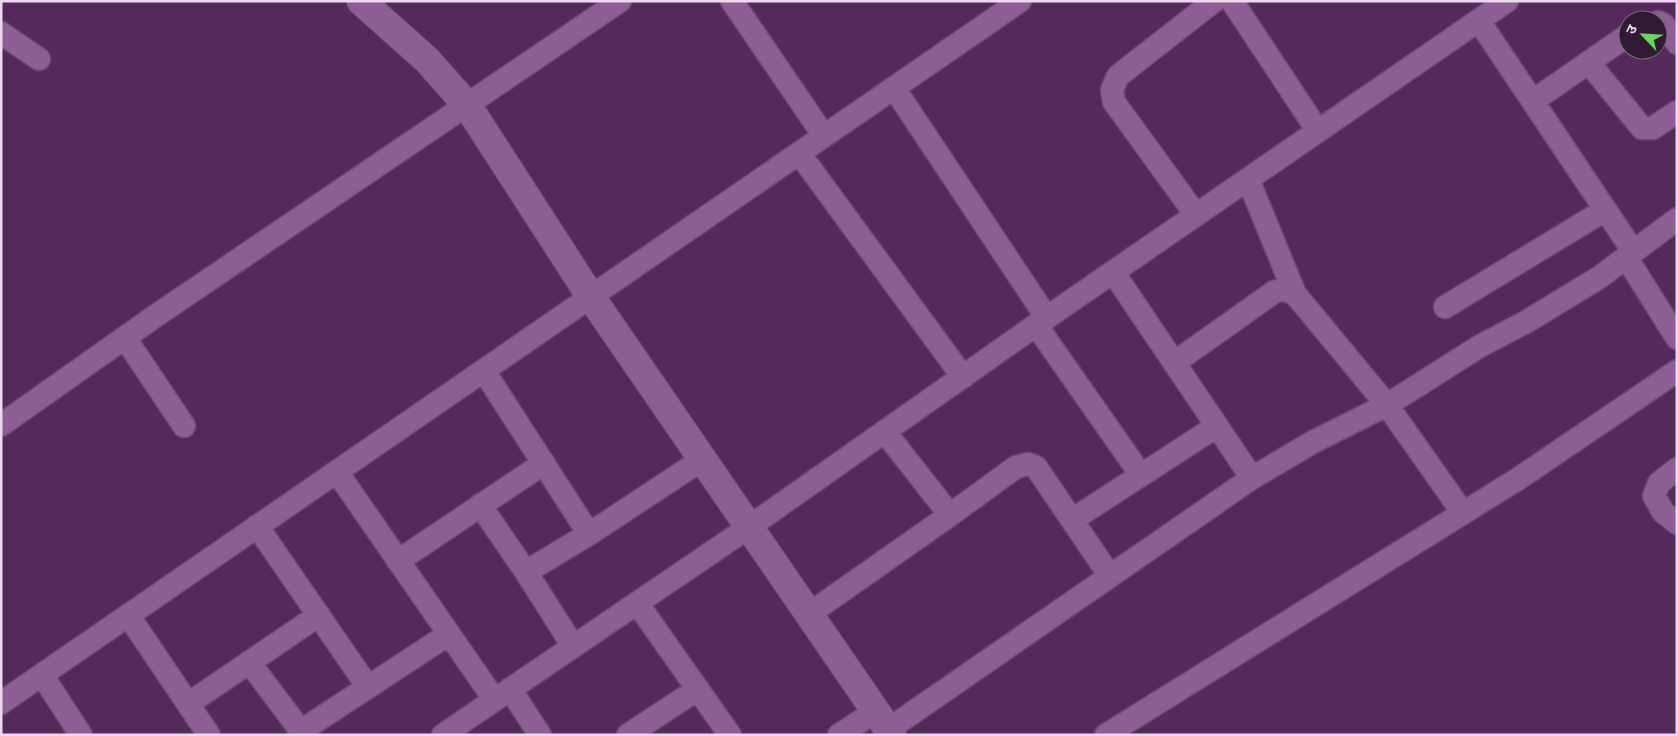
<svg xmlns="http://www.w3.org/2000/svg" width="1678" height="736" viewBox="0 0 1678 736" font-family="Lato,'Noto Sans Devanagari',sans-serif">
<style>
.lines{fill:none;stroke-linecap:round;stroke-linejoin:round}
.minor-casing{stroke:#6c4772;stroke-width:25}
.tertiary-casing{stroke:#6c4772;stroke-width:30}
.minor{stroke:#8c5e93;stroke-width:22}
.tertiary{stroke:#8c5e93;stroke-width:28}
</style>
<rect width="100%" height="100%" fill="#542a5b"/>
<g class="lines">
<g class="minor-casing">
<path id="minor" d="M732 1 824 136
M1232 1 1318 131
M1479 21 1633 251
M1658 22 1663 24 1677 43
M1 33 39 59
M1589 63 1642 128H1653L1677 112
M894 88 1047 318
M1533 101 1628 35
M799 153 963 377
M1248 179 1295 294
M1196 215 1114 102 1112 90 1118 76 1214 1
M1626 257 1677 338
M1113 272 1252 478
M1445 307 1605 210
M1036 325 1141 475
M125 338 184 426
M1174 363 1274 292 1283 289 1295 294 1387 405 1463 513
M484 371 589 534
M1 425 154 317 620 1
M885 432 950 515 1016 467 1028 464 1036 467 1110 576
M1677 469 1659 483 1654 496 1663 512 1677 523
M337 472 494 699
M480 505 526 572 589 534 703 459
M1072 520 1217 426
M257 526 368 687
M398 561 544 463
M526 572 573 646
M637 603 730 735
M809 614 950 515
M128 615 209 735
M249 662 304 735
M42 675 81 735
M510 689 540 735
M1 703 1020 1
M188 704 319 615
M889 729 1252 478 1313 442 1387 405 1480 346 1526 322 1600 277 1677 219
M301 731 449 634
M443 735 749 527 1036 325 1507 1
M628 735 698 689
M839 735 876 711
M1106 735 1521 477 1677 371"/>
</g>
<g class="tertiary-casing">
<path id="tertiary" d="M361 1 427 60 467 105 591 297 892 735"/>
</g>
<use href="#minor" class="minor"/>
<use href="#tertiary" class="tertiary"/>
</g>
<rect width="1678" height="736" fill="none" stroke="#f0d6f4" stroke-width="5"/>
<g transform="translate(1643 35) rotate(295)"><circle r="24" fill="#2f1c32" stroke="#7c6680"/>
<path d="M0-4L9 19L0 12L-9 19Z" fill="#6cd362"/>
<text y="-8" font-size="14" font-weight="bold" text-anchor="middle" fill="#f0d6f4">उ</text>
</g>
</svg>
